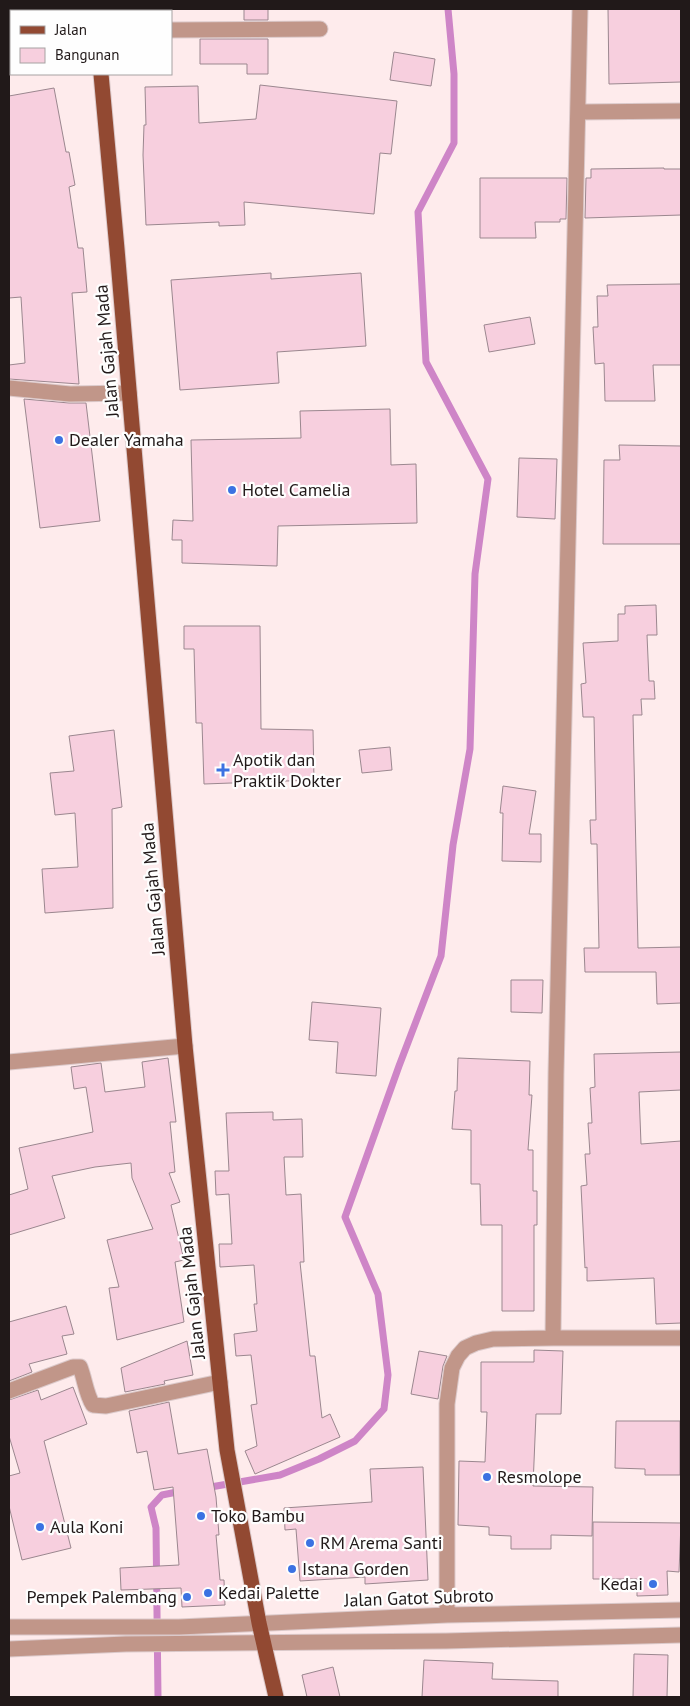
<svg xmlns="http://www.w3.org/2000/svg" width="690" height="1706" viewBox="0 0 690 1706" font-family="'PT Sans',sans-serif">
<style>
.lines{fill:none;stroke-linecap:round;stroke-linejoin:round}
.stream{stroke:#ce85c7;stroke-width:7}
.building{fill:#f7cfde;stroke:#9b878f}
.minor-casing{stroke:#dbc9ca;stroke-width:17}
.major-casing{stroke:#dbc9ca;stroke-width:17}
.minor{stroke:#c19689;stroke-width:15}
.major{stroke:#924932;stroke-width:15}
.poi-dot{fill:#3b72e2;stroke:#fefefe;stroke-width:2}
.labels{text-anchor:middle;stroke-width:4.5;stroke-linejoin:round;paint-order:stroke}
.street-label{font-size:18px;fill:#211919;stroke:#fefefe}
.poi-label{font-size:18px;fill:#211919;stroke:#fefefe;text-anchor:start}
</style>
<rect width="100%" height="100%" fill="#feebec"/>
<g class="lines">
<path class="stream" d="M205 1488 280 1475 319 1459 355 1441 384 1409 388 1375 378 1294 345 1217 399 1066 441 956 453 845 470 749 475 574 488 479 426 362 418 212 454 143V74L448 9
M158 1697 156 1528 151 1507 162 1495 182 1491"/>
</g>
<path class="building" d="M244 9H268V20H244Z
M608 9H681V82L609 84Z
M200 39H268V74H247V64H200Z
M394 52 435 59 431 86 390 80Z
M260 85 397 101 391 154 380 153 374 214 244 202 245 225 219 226V222L146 225 143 155 144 125H146L145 87 198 86 199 123 256 119Z
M54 88 66 152H69L75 185 69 187 78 248H83L87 292 72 293 79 384 9 379V365L25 363 21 297 9 298V96Z
M664 168V169H681V215L585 218 586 178H591V169Z
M480 178H567L566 219H560V222H535L536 238H480Z
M271 273V279L361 273 366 346 277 352 279 383 180 390 171 280Z
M681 284V365H653L655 401H605L604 363 595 364 593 327H598L597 296H608L607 285Z
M530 317 535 344 489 352 484 325Z
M24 399 69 403H86L100 521 40 528Z
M390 409 391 465 416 464 417 523 278 526 277 566 182 563V540H172L173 520 193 521 191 440 301 438 300 411Z
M619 445 681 446V544H603L604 460H620Z
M519 458 557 459 555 519 517 517Z
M656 605 657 635H647L649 681H654L655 699H641L642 715H633L638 948 681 947V1003L657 1004 656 972H585L584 948H599L597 844H591L590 820H596L594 717H583L581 684 586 683 583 643 618 641V614H625V606Z
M184 626H260L261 729 313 730 314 780 204 784 202 723H196L194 649H184Z
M114 730 122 807 112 809 113 908 45 913 42 869 78 867 75 813 55 815 50 773 74 771 69 736Z
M390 747 392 770 362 773 359 750Z
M503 786 536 791 529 834H541V862L502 861 503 813H500Z
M511 980H543L542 1013 511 1012Z
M312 1002 381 1008 376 1076 336 1073 338 1042 309 1040Z
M681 1052V1090L639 1092 641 1144 681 1141V1323L656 1324 654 1278 587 1281V1267L585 1268 581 1186 587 1185 585 1154H590L588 1123H592L590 1088 595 1087 594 1054Z
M168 1058 176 1122H170L175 1172 169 1173 180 1202 171 1205 184 1260 175 1262 184 1322 117 1340 109 1288 119 1287 107 1240 153 1229 132 1178 131 1163 95 1167 52 1176 65 1218 9 1235V1195L28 1189 19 1148 93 1132 86 1087 74 1089 71 1067 101 1063 105 1092 145 1087 142 1062Z
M458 1058 530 1061 529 1095H532L528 1150H533V1191H537V1225H534V1311H502V1225H481L480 1184H471V1130L452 1129 455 1091H457Z
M273 1112V1120L302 1119 303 1157H284L286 1195 301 1194 304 1262H300L310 1356H315L322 1418 330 1414 340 1437 255 1474 245 1451 257 1446 251 1405 257 1404 251 1355 236 1356 234 1334 257 1331 254 1304H257L254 1265 220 1267 219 1244H232L229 1194 216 1195 215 1171H229L226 1113Z
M66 1306 74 1334 62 1336 67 1354 29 1364 32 1372 9 1381V1322Z
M187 1341 193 1375 164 1381 165 1384 125 1392 121 1368Z
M534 1350 563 1351 561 1414H536L533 1486 593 1487 592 1536 551 1535V1549H511V1536L489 1535V1527L458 1525 459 1461 485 1462 487 1412H481V1362H534Z
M419 1351 447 1356 443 1366 438 1399 411 1394Z
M73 1387 87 1424 44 1441 71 1548 22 1560 9 1506V1476L20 1473 9 1436V1400L38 1390 41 1400Z
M169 1402 178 1454 207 1449 216 1497 219 1535H216L220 1580H224L225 1605 182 1607 181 1588 121 1590 120 1568 179 1565 173 1487 154 1490 147 1451 137 1453 129 1411Z
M616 1421H680V1475H645V1469L615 1468Z
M423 1467 428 1580 365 1584V1577L300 1581 296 1529 285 1530 284 1508 372 1502 370 1469Z
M593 1522 681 1523 679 1572 667 1571 668 1595 637 1596V1579H593Z
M634 1654 668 1655 667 1697H633Z
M424 1660 493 1663 492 1679 558 1681V1697H422Z
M333 1667 340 1697H307L302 1675Z"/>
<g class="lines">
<g class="minor-casing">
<path id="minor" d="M580 9 556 1074 553 1338H681
M171 30 320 29
M579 112 681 111
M9 388 70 394 129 393
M9 1062 185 1046
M9 1391 73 1367H80C85 1380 86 1394 93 1405L106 1406 220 1382
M447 1615V1404L452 1368 458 1356 465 1348 476 1343 493 1339 553 1338
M9 1627H179L447 1615 681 1610
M9 1649 126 1644 446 1641 681 1635"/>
</g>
<g class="major-casing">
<path id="major" d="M95 9V11
M101 74 117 249 185 1046 227 1450 259 1623 276 1697"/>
</g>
<use href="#minor" class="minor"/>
<use href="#major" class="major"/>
</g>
<g class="poi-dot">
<circle cx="59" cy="440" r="5"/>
<circle cx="232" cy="490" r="5"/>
<path d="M220.5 762.5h5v5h5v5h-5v5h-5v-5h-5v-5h5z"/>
<circle cx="487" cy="1477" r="5"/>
<circle cx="201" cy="1516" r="5"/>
<circle cx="40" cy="1527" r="5"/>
<circle cx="310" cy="1543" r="5"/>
<circle cx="292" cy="1569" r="5"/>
<circle cx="653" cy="1584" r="5"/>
<circle cx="208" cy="1593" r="5"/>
<circle cx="187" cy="1597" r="5"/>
</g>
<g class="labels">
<g class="street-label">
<text transform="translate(107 351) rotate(-95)" y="6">Jalan Gajah Mada</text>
<text transform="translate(153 889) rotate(-95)" y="6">Jalan Gajah Mada</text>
<text transform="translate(192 1293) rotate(-96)" y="6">Jalan Gajah Mada</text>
<text transform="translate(419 1598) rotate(-2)" y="6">Jalan Gatot Subroto</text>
</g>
<g class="poi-label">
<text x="69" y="446">Dealer Yamaha</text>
<text x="242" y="496">Hotel Camelia</text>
<text x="233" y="766">Apotik dan<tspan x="233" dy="21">Praktik Dokter</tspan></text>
<text x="497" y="1483">Resmolope</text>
<text x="211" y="1522">Toko Bambu</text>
<text x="50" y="1533">Aula Koni</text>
<text x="320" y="1549">RM Arema Santi</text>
<text x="302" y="1575">Istana Gorden</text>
<text x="643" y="1590" text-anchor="end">Kedai</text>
<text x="218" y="1599">Kedai Palette</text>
<text x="177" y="1603" text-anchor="end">Pempek Palembang</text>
</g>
</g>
<rect width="690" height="1706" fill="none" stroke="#211919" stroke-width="20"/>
<rect x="10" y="10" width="162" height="65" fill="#fefefe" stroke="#a6a2a2"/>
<rect x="20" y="26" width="25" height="8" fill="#924932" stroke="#a6a2a2"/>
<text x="55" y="35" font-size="15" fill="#211919">Jalan</text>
<rect x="20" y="48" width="25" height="15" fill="#f7cfde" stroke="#a6a2a2"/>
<text x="55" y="60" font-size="15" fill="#211919">Bangunan</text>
</svg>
